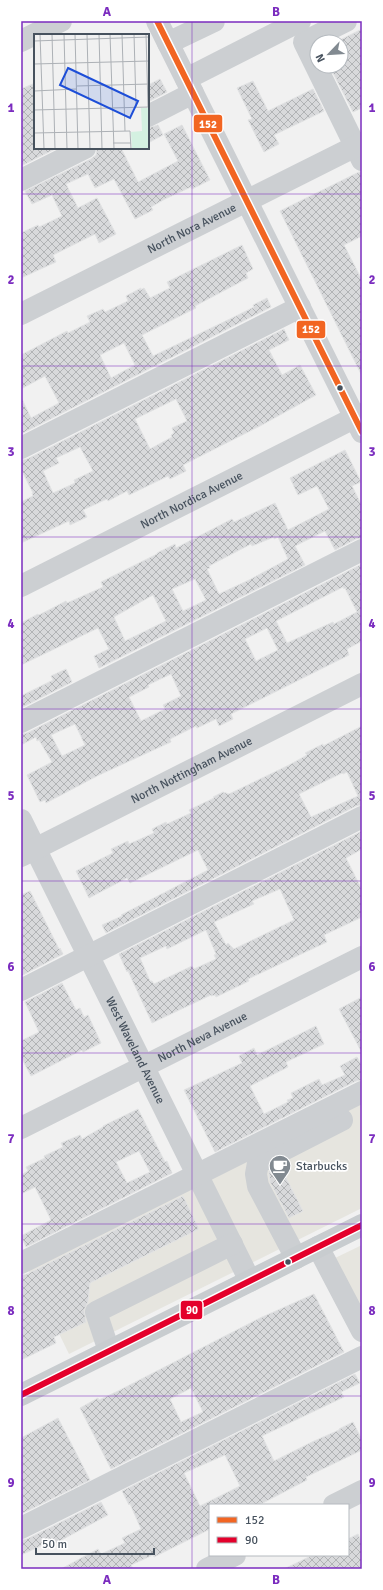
<svg xmlns="http://www.w3.org/2000/svg" width="383" height="1590" viewBox="0 0 383 1590" font-family="Signika,sans-serif">
<style>
.commercial{fill:#e6e5df}
.building{fill:url(#building-cross-hatch);stroke:#e2e3e4;fill-rule:evenodd}
.lines{fill:none;stroke-linecap:round;stroke-linejoin:round}
.minor{stroke:#cccfd2;stroke-width:22}
.major{stroke:#c8cccf;stroke-width:22}
.bus-1-casing{stroke:#fff;stroke-width:9}
.bus-2-casing{stroke:#fff;stroke-width:9}
.bus-1{stroke:#f26522;stroke-width:6}
.bus-2{stroke:#e4002b;stroke-width:6}
.grid{fill:none;stroke:#7b2cbf;stroke-width:1;stroke-opacity:0.55}
.bus-dot{fill:#47525e;stroke:#fff;stroke-width:1.5}
.labels{text-anchor:middle;stroke-width:3.5;stroke-linejoin:round;paint-order:stroke}
.street-label{font-size:12px;fill:#47525e;stroke:#fff}
.poi-label{font-size:12px;fill:#47525e;stroke:#fff;text-anchor:start}
.inset-road{fill:none;stroke:#adb1b6;stroke-width:1}
.view{fill:#1d4ed8;fill-opacity:0.15;stroke:#1d4ed8;stroke-width:2}
.inset-edge{fill:none;stroke:#47525e;stroke-width:2}
.line-badge{stroke:#fff;stroke-width:1.5}
.badge-label{font-size:11px;text-anchor:middle;font-weight:bold;fill:#fff}
.neatline{fill:none;stroke:#7b2cbf;stroke-width:1.5}
.grid-label{font-size:13px;text-anchor:middle;font-weight:bold;fill:#7b2cbf}
</style>
<defs>
<pattern id="building-cross-hatch" width="8" height="8" patternUnits="userSpaceOnUse"><rect width="8" height="8" fill="#d8d9db"/><path d="M0 0l8 8M0 8l8-8" fill="none" stroke="#b1b3b5"/></pattern>
</defs>
<rect width="100%" height="100%" fill="#f1f1f1"/>
<path class="commercial" d="M362 1096V1208L69 1354 25 1264Z
M362 1245V1316L333 1259Z"/>
<path class="building" d="M362 29V108L353 112 330 67 341 66V42L338 41Z
M160 79 167 92 148 102V85Z
M253 81 268 111 313 89 324 111 274 135 279 144 264 152 248 120 252 119 237 88Z
M35 83V148H57L21 166V89Z
M158 125 163 135 148 143V128Z
M182 125 210 180 192 189 191 187 165 199 151 207 153 210 135 219 114 179 95 188 88 174 66 184 78 208 97 198 116 234 99 243 95 234 53 255 56 262 21 278V233L38 225 39 227 62 216 52 195 32 204 25 191 91 159 96 155 97 148H121L138 182 178 161 164 134Z
M359 172H362V236L344 245 362 280V376L280 211Z
M242 245 253 269 246 273 248 278 195 306 196 308 142 335 153 356 234 317 254 307 253 305 267 298 271 307 21 434V397L31 418 59 403 45 376 21 389V355L67 331 68 333 90 322 87 316 103 309 105 312 128 301 126 296 141 288V290L144 288 150 298 170 288 167 282ZM124 343 135 365 111 378 100 355Z
M284 329 289 340 269 350 282 375 300 365 316 395 260 426 183 465 186 471 170 479 168 476 129 495 127 491 108 501 107 499 83 510 87 517 70 525 69 521 21 543V502L33 496 32 493H33L21 469V460L27 459ZM176 399 187 421 172 428 174 433 171 435 172 437 150 449 135 419ZM80 447 93 471 74 480 75 483 53 493 43 471 59 463 56 458Z
M345 450 361 482 352 486 362 506V538L356 539 335 550 325 531 295 546 305 565 99 668 94 656 109 649 98 628 21 665V623L38 614 39 615 66 601 67 603 103 587 101 582 157 554V553L175 544 176 548 232 519 234 522 275 503 288 530 329 509 317 486 298 495 290 478ZM274 537V539L278 537 288 559 249 580 219 594 207 569 210 568 209 566 251 544 252 546ZM195 579 206 600 183 611 172 589ZM153 595 166 621 125 641 114 617Z
M362 564V641L347 649 349 655 231 714 233 719 219 726 216 719 197 728 196 726 170 739 171 742 97 776 46 803 45 800 40 802 27 775 52 762 39 740 37 741 36 737 21 745V734L27 733ZM343 587 344 589 345 588 357 612 334 624 333 622 287 643 276 621ZM267 628 278 650 256 661 245 639ZM171 674 181 696 163 705 165 709 141 721 129 697 149 687 148 685ZM75 724 85 745 62 756 51 735Z
M66 669 72 682 21 708V696L53 680 51 676Z
M362 726V805L356 806 106 933 102 925 122 916 121 915 208 870 198 850 130 883 127 878 89 898 76 871 113 853 111 849 128 841 129 844 154 833 152 829 166 822 167 824 191 813 189 810 214 798 213 797 223 792 229 794 289 765 307 755 305 753 323 744V746ZM347 772 358 796 311 817 299 794 342 773 343 774Z
M362 831V849L346 858 362 890V917L324 935 327 942 248 979 249 981 216 997 215 995 211 996V995L152 1023 128 971 127 972 119 954ZM280 889 294 920 234 949 228 943 226 945 214 922 254 904 252 901ZM206 930 216 954 214 955 216 959 194 969 192 966 154 984 152 981H150L140 958 166 946 167 949Z
M30 891 59 949 60 948 63 954 21 976V895Z
M62 983 76 1010 80 1008 84 1017 88 1015 101 1043 83 1052 82 1050 31 1076 21 1057V1041L39 1032 25 1002Z
M362 997V1053L339 1009Z
M316 1026 324 1044 286 1062 288 1067 250 1086 264 1114 288 1102 287 1100 293 1098 291 1093 319 1079 322 1085 345 1075 340 1066 357 1057 362 1066V1080L356 1081 215 1152 184 1090 242 1063 239 1056 254 1048 257 1055Z
M138 1109 165 1162 167 1161 172 1173 26 1247 21 1236 51 1220 35 1187 21 1194V1175L28 1171 26 1167 45 1158 44 1156 63 1147 61 1143 80 1135 82 1139 103 1127V1126ZM139 1151 150 1172 127 1183 116 1162Z
M280 1166 303 1211 289 1218 270 1182 269 1174V1171Z
M183 1196 199 1229 90 1283 88 1302 84 1310 86 1322 54 1337 56 1343 21 1360V1275L27 1274Z
M314 1294 344 1352 111 1469 80 1408 98 1398 99 1400 116 1392 260 1318ZM191 1388 203 1412 181 1422 170 1399Z
M355 1374 360 1383 341 1392 344 1397 262 1436 274 1461 312 1442 339 1430V1429L353 1422 362 1440V1450L306 1477 307 1480 259 1505H210V1529L154 1557 153 1555 131 1565 133 1569H61L98 1549 101 1554 125 1543 122 1538 141 1529 130 1504 129 1505 122 1491ZM225 1455 240 1486 200 1506 184 1473Z
M58 1418 90 1480 21 1514V1438Z
M101 1502 108 1515 56 1543 54 1540 21 1555V1540L27 1539Z
M358 1534 362 1543V1569H284L313 1555H348V1539Z"/>
<g class="lines">
<g class="minor">
<path d="M157 21 362 432"/>
<path d="M346 21 304 42 362 160"/>
<path d="M21 41 61 21"/>
<path d="M168 43 214 21"/>
<path d="M186 79 300 21"/>
<path d="M148 116 193 93"/>
<path d="M21 180 85 148"/>
<path id="s1" d="M21 314 362 143"/>
<path d="M21 448 300 307"/>
<path id="s2" d="M21 586 362 414"/>
<path d="M21 722 362 550"/>
<path id="s3" d="M21 820 250 1281"/>
<path id="s4" d="M21 856 362 684"/>
<path d="M21 990 362 817"/>
<path id="s5" d="M21 1128 362 957"/>
<path d="M318 1247 362 1331"/>
<path d="M296 1258 258 1186 256 1174 258 1163 342 1120"/>
<path d="M21 1263 362 1092"/>
<path d="M109 1351 96 1312 232 1244"/>
<path d="M334 1505 362 1491"/>
<path d="M21 1528 362 1357"/>
<path d="M207 1569 235 1555"/>
</g>
<path class="major" d="M21 1395 362 1225"/>
<g class="bus-1-casing">
<path id="bus-1" d="M157 21 362 432"/>
</g>
<g class="bus-2-casing">
<path id="bus-2" d="M21 1395 362 1225"/>
</g>
<use href="#bus-1" class="bus-1"/>
<use href="#bus-2" class="bus-2"/>
</g>
<path class="grid" d="M192 21V1569M21 194H362M21 366H362M21 537H362M21 709H362M21 881H362M21 1053H362M21 1224H362M21 1396H362"/>
<defs>
<g id="cafe-pin" transform="scale(1.15)"><path d="M0 17L-7.5 6A9.5 9.5 0 1 1 7.5 6Z" fill="#828a91" stroke="#fff"/><path d="M-5.5-4.5H6V0H3Q3 3.5 0 3.5H-2.5Q-5.5 3.5-5.5 0ZM3-3.2v2h1.7v-2ZM-6 4.5H4V6H-6Z" fill="#fff"/></g>
</defs>
<g fill-rule="evenodd">
<use href="#cafe-pin" x="280" y="1166"/>
</g>
<g class="bus-dot">
<circle cx="340" cy="388" r="3.5"/>
<circle cx="288" cy="1262" r="3.5"/>
</g>
<g class="labels">
<g class="street-label">
<text dy="4" stroke="none"><textPath href="#s1" startOffset="191">North Nora Avenue</textPath></text>
<text dy="4" stroke="none"><textPath href="#s2" startOffset="191">North Nordica Avenue</textPath></text>
<text dy="4" stroke="none"><textPath href="#s4" startOffset="191">North Nottingham Avenue</textPath></text>
<text dy="4" stroke="none"><textPath href="#s5" startOffset="203">North Neva Avenue</textPath></text>
<text dy="4" stroke="none"><textPath href="#s3" startOffset="257">West Waveland Avenue</textPath></text>
</g>
<g class="poi-label">
<text x="296" y="1170">Starbucks</text>
</g>
</g>
<g transform="translate(34 34)">
<rect width="115" height="115" fill="#f1f1f1"/>
<path d="M107 74H115V115H98L97 98 108 97Z" fill="#d4f1e1"/>
<path class="inset-road" d="M6 0 10 115M18 0 21 115M30 0 33 115M41 0 44 115M53 0 56 115M65 0 68 115M76 0 80 115M88 0 91 97M100 0 102 73M112 0 114 73M0 7 115 3M0 30 115 27M43 52 115 50M0 57 42 55M0 76 115 73M0 99 96 97 97 115M79 109H97"/>
<path class="view" d="M34 34 104 67 96 84 26 51Z"/>
<rect width="115" height="115" class="inset-edge"/>
</g>
<g class="line-badge">
<rect x="193" y="114" width="30" height="19" rx="4" fill="#f26522"/>
<rect x="296" y="320" width="30" height="19" rx="4" fill="#f26522"/>
<rect x="180" y="1300" width="23" height="20" rx="4" fill="#e4002b"/>
</g>
<g class="badge-label">
<text x="208" y="128">152</text>
<text x="311" y="333">152</text>
<text x="192" y="1314">90</text>
</g>
<rect width="383" height="1590" fill="none" stroke="#ffffff" stroke-width="44"/>
<rect x="209" y="1504" width="140" height="52" fill="#ffffff" stroke="#b5babf"/>
<rect x="217" y="1517" width="20" height="6" fill="#f26522" stroke="#b5babf"/>
<text x="245" y="1524" font-size="12" fill="#47525e">152</text>
<rect x="217" y="1537" width="20" height="6" fill="#e4002b" stroke="#b5babf"/>
<text x="245" y="1544" font-size="12" fill="#47525e">90</text>
<g transform="translate(329 54) rotate(245)"><circle r="19" fill="#ffffff" stroke="#b5babf"/>
<path d="M0-3L7 15L0 10L-7 15Z" fill="#828a91"/>
<text y="-6" font-size="11" font-weight="bold" text-anchor="middle" fill="#47525e">N</text>
</g>
<path d="M36 1548v6h118v-6" fill="none" stroke="#47525e" stroke-width="2"/>
<text x="42" y="1548" font-size="12" fill="#47525e" stroke="#ffffff" stroke-width="3" paint-order="stroke">50 m</text>
<rect x="22" y="22" width="339" height="1546" class="neatline"/>
<g class="grid-label">
<text x="107" y="16">A</text>
<text x="276" y="16">B</text>
<text x="11" y="112">1</text>
<text x="372" y="112">1</text>
<text x="11" y="284">2</text>
<text x="372" y="284">2</text>
<text x="11" y="456">3</text>
<text x="372" y="456">3</text>
<text x="11" y="628">4</text>
<text x="372" y="628">4</text>
<text x="11" y="800">5</text>
<text x="372" y="800">5</text>
<text x="11" y="971">6</text>
<text x="372" y="971">6</text>
<text x="11" y="1143">7</text>
<text x="372" y="1143">7</text>
<text x="11" y="1315">8</text>
<text x="372" y="1315">8</text>
<text x="11" y="1487">9</text>
<text x="372" y="1487">9</text>
<text x="107" y="1584">A</text>
<text x="276" y="1584">B</text>
</g>
</svg>
